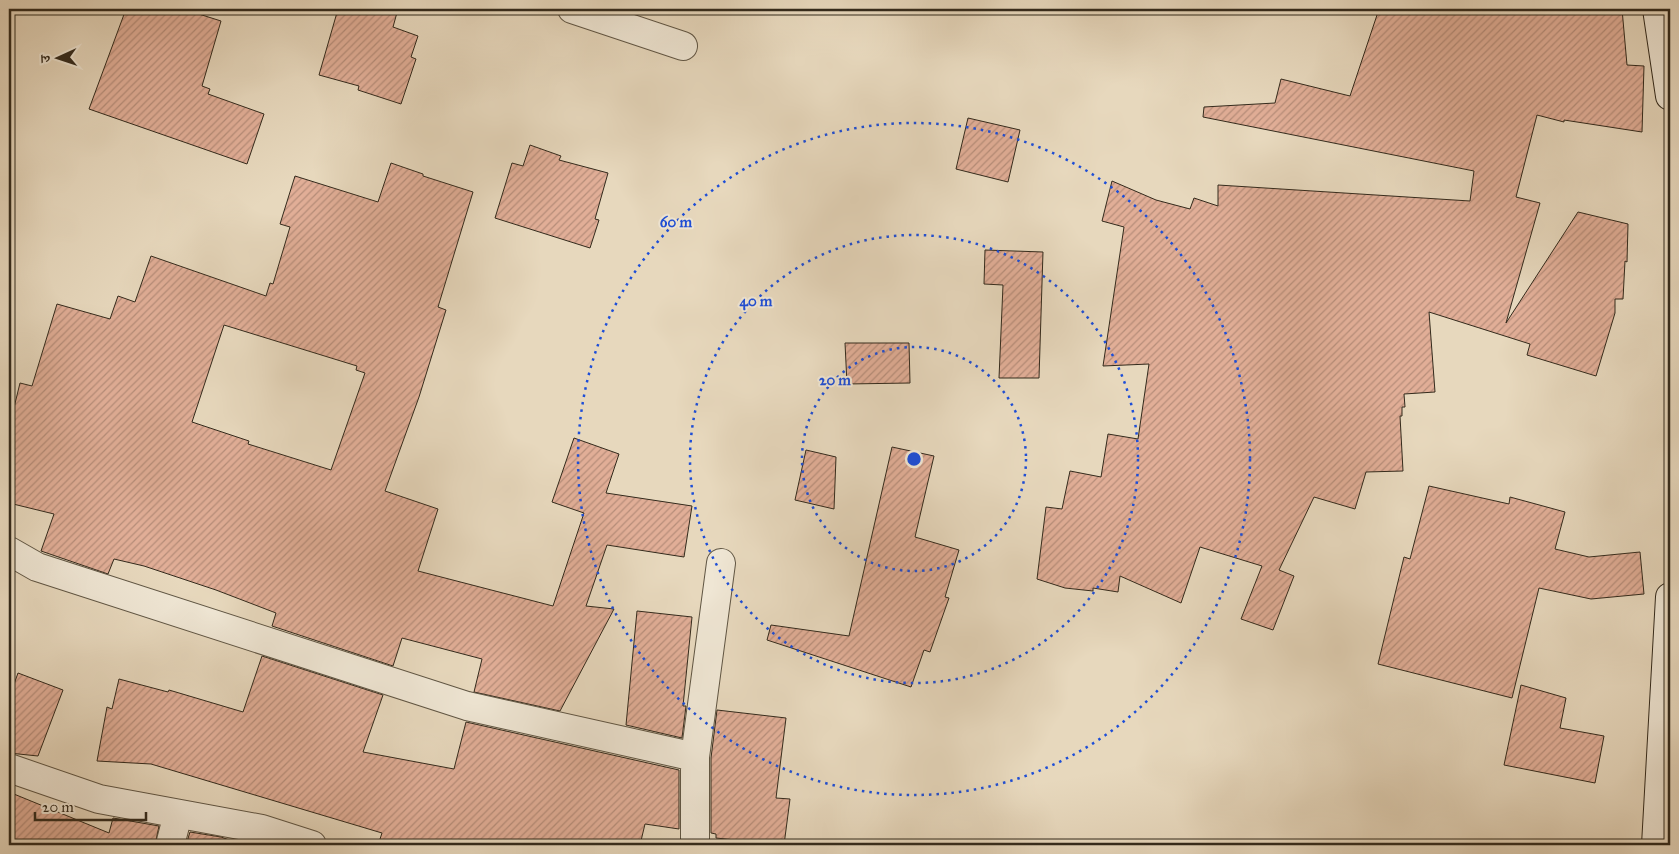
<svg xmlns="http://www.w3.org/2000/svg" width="1679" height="854" viewBox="0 0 1679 854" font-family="'IM FELL Great Primer','Noto Serif Devanagari',serif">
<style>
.building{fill:url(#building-hatch);stroke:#332a1c;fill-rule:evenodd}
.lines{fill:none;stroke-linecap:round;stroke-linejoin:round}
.street-casing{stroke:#605644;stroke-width:30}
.secondary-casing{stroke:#332a1c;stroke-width:30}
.street{stroke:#efe6d4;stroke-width:28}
.secondary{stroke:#efe6d4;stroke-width:28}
.ring{fill:none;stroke:#1d4ed8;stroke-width:2.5;stroke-dasharray:2.5 5}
.centre{fill:#1d4ed8;stroke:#efe6d4;stroke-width:2.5}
.ring-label{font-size:15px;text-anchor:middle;font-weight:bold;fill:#1d4ed8;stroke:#efe6d4;stroke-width:4;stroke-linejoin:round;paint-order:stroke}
</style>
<defs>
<pattern id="building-hatch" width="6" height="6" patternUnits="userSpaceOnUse" patternTransform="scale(1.25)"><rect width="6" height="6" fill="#e1ae97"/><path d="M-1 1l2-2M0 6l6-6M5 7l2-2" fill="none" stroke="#b78e7a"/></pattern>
</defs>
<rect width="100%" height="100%" fill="#e7d8bd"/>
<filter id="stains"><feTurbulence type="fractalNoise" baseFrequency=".004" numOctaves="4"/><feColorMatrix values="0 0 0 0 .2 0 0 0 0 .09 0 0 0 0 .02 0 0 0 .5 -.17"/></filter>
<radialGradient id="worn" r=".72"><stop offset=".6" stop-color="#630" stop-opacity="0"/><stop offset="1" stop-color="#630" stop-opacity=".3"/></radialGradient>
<path class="building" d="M126 9H183L221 21 202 86 210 89 208 94 264 114 247 164 89 109Z
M338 9H398L393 27 418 36 411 57 416 59 401 104 358 90 359 86 319 75Z
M1379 9H1622L1627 65 1644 66 1642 132 1564 120V122L1537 115 1516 197 1540 203 1506 323 1578 212 1628 224 1627 262 1625 261 1623 299H1615V313L1596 376 1527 355 1530 344 1429 312 1435 392 1404 394 1405 407H1402V416H1400L1403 471 1366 472 1355 509 1314 497 1279 570 1294 576 1273 630 1241 619 1262 566 1200 547 1181 603 1120 576 1118 592 1093 588V591L1065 588 1037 579 1046 507 1062 509 1070 471 1101 477 1108 434 1138 439 1149 364 1103 366 1124 227 1102 221 1112 181 1156 200 1190 209 1194 198 1218 206V185L1470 201 1474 171 1203 117 1204 107 1275 103 1281 79 1350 96Z
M968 118 1020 130 1008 182 956 169Z
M530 145 561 156 559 160 608 173 595 219 599 220 590 248 495 218 512 163 523 166Z
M391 163 423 174V176L473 192 438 307 446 310 419 397 385 491 438 509 418 571 553 606 584 513 552 502 574 438 619 454 606 493 692 506 684 557 607 545 586 606 614 609 560 711 474 692 482 659 402 638 393 666 272 626 276 613 216 590 144 566 114 559 108 574 41 551 54 514 9 503V428L20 383 32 386 57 304 110 319 118 296 135 302 151 256 266 296 270 283 273 284 290 227 280 224 295 176 378 202ZM224 325 357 366 356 370 365 373 331 470 248 444 249 441 192 422Z
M985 250 1043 252 1039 378H999L1003 285 984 284Z
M845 343H909L910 383 847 384Z
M892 447 934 456 915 537 959 550 945 597 949 598 930 652 924 650 911 687 767 640 771 625 849 636Z
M806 450 836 457 834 509 795 500Z
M1429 486 1509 504 1510 497 1565 512 1555 549 1589 557 1640 552 1644 594 1591 599 1539 588 1512 698 1378 664 1404 557 1410 559Z
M637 611 692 617 683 706H686L682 738 626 725Z
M262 656 383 695 363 752 454 769 466 722 679 770V829L645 824 640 845H378L382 833 151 764 97 761 107 707 112 709 119 679 168 692 169 690 243 712Z
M18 673 63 690 38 756 9 753V698Z
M1521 685 1566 698 1560 728 1604 736 1595 783 1504 765Z
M717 710 786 718 776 798 790 799 784 845 716 838V834L711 833V758Z
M9 792 109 833 113 818 159 826 155 845H9Z
M190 832 221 837 232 841 231 845H186Z"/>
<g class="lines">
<g class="street-casing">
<path id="street" d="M572 9 683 46
M9 551 37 567 467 706 695 757
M9 768 99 799 262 829 312 845
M170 845 178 814
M695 845V757L721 563"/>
</g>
<g class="secondary-casing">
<path id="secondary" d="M1657 9 1670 96
M1656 845 1670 597"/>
</g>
<use href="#street" class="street"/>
<use href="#secondary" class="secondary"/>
</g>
<g class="ring">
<circle cx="914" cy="459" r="112"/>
<circle cx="914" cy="459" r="224"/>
<circle cx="914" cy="459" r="336"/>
</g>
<circle cx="914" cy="459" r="8" class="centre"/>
<g class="ring-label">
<text x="676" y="227">60 m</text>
<text x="756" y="306">40 m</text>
<text x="835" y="385">20 m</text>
</g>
<rect width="1679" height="854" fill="none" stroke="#e7d8bd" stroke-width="30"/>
<rect x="10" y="10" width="1659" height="834" fill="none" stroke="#332a1c" stroke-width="2.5"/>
<rect x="15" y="15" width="1649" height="824" fill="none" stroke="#332a1c"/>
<g transform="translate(58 58) rotate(267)" stroke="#efe6d4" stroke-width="4" paint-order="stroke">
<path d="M0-4L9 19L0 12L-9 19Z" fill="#332a1c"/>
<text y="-8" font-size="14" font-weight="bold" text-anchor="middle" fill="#332a1c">उ</text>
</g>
<path d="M35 812v8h111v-8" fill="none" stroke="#332a1c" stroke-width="2.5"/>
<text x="42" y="812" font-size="15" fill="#332a1c" stroke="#efe6d4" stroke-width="4" paint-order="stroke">20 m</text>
<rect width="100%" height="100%" filter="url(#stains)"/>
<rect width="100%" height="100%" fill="url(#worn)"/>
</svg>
